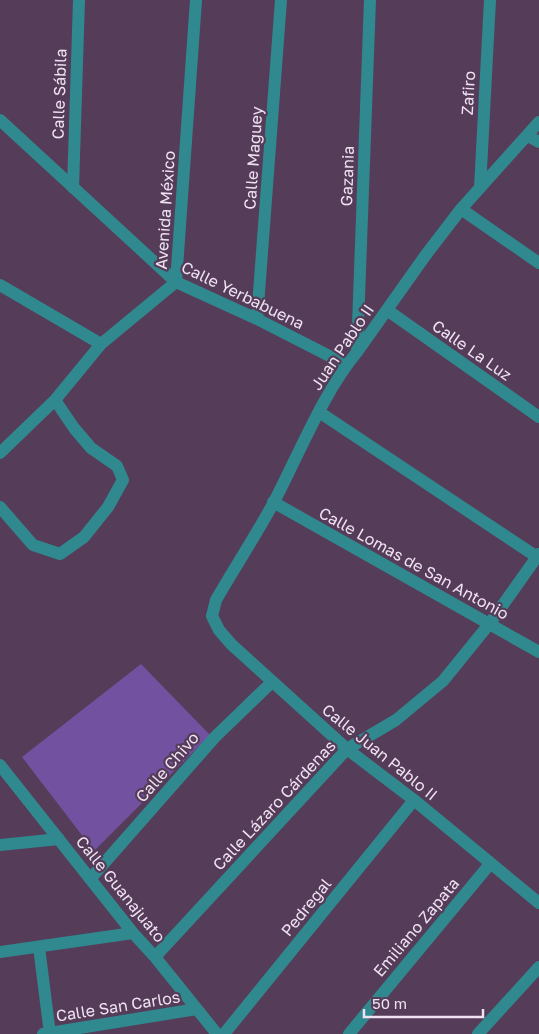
<svg xmlns="http://www.w3.org/2000/svg" width="539" height="1034" viewBox="0 0 539 1034" font-family="'Golos Text',sans-serif">
<style>
.building{fill:#7151a0}
.lines{fill:none;stroke-linecap:round;stroke-linejoin:round}
.minor{stroke:#30898f;stroke-width:12}
.labels{text-anchor:middle;stroke-width:4.5;stroke-linejoin:round;paint-order:stroke}
.street-label{font-size:16px;fill:#f0e2f3;stroke:#553d59}
</style>
<rect width="100%" height="100%" fill="#553d59"/>
<path class="building" d="M141 664 210 735 94 851 22 757Z"/>
<g class="lines">
<path class="minor" d="M0 120 176 282 257 319 347 365
M539 122 461 209 425 256 357 352C323 393 299 454 274 502 256 535 235 567 216 600L212 616 219 630 231 644 347 749 414 800 539 903
M528 136 539 142
M73 188 79 0
M480 188 490 0
M461 209 539 263
M0 285 101 344
M387 310 539 417
M257 319 281 0
M357 352 370 0
M319 412 537 557
M0 453 55 400 101 344 176 282 196 0
M273 502 539 652
M0 507 33 545 60 554 84 537 108 507 123 480 117 466 91 448 74 428 55 400
M0 765 133 933 155 957 217 1034
M0 845 59 839
M91 878 215 737 272 682
M39 947 50 1034
M0 952 133 933
M155 957 347 749 396 720 443 681 490 623 539 554
M43 1034 197 1009
M224 1034 414 800
M349 1034 490 864
M478 1034 539 967"/>
</g>
<g class="labels">
<g class="street-label">
<text transform="translate(468 93) rotate(-87)" y="6">Zafiro</text>
<text transform="translate(59 94) rotate(-88)" y="6">Calle Sábila</text>
<text transform="translate(253 158) rotate(-86)" y="6">Calle Maguey</text>
<text transform="translate(347 176) rotate(-88)" y="6">Gazania</text>
<text transform="translate(165 210) rotate(-86)" y="6">Avenida México</text>
<text transform="translate(243 295) rotate(26)" y="6">Calle Yerbabuena</text>
<text transform="translate(342 347) rotate(-56)" y="6">Juan Pablo II</text>
<text transform="translate(472 350) rotate(35)" y="6">Calle La Luz</text>
<text transform="translate(414 563) rotate(29)" y="6">Calle Lomas de San Antonio</text>
<text transform="translate(380 752) rotate(39)" y="6">Calle Juan Pablo II</text>
<text transform="translate(167 767) rotate(-49)" y="6">Calle Chivo</text>
<text transform="translate(274 805) rotate(-47)" y="6">Calle Lázaro Cárdenas</text>
<text transform="translate(121 889) rotate(51)" y="6">Calle Guanajuato</text>
<text transform="translate(306 907) rotate(-51)" y="6">Pedregal</text>
<text transform="translate(416 927) rotate(-50)" y="6">Emiliano Zapata</text>
<text transform="translate(118 1006) rotate(-9)" y="6">Calle San Carlos</text>
</g>
</g>
<path d="M364 1009v8h119v-8" fill="none" stroke="#f0e2f3" stroke-width="2.5"/>
<text x="372" y="1009" font-size="15" fill="#f0e2f3" stroke="#553d59" stroke-width="4" paint-order="stroke">50 m</text>
</svg>
